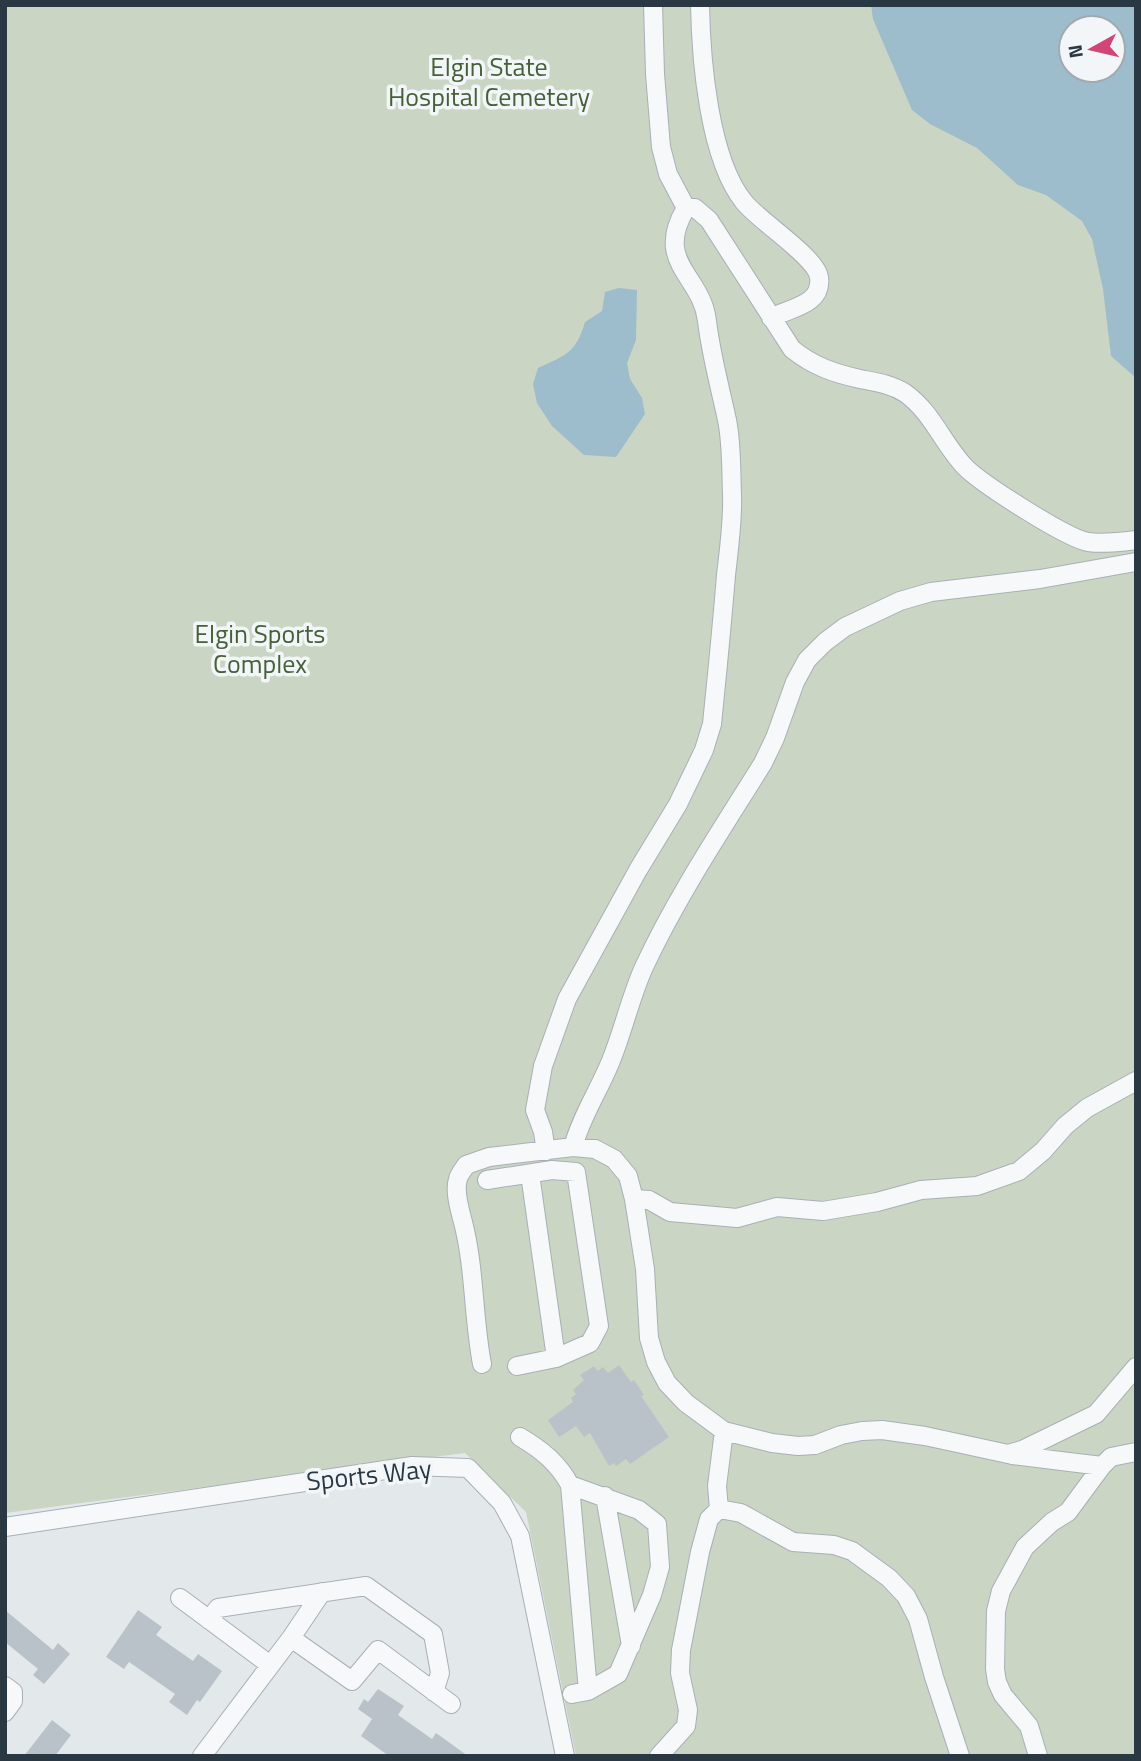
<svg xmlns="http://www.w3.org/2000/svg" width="1141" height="1761" viewBox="0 0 1141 1761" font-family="'Titillium Web',sans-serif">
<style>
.green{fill:#cbd5c3;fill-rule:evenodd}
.water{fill:#9dbccc;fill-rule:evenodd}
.building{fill:#bac2c9}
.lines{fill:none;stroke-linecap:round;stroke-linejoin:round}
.minor-casing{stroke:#a8b0b6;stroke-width:20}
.minor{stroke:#f6f8f9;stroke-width:18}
.labels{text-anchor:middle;stroke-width:7;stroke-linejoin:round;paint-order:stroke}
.park-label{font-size:26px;fill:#466037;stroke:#f2f6f8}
.street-label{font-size:26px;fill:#2a3844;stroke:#f2f6f8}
</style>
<rect width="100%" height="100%" fill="#e3e8eb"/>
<path class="green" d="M5 5H1136V1756H576L526 1512 465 1453 5 1513ZM1071 28H1113V70H1071Z"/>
<path class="water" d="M871 5H1136V378L1111 356 1103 289 1092 239 1082 221 1046 195 1018 185 977 148 930 124 912 110 873 19ZM1071 28H1113V70H1071Z
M619 288 637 290 636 340 627 363 630 379 642 398 645 414 616 457 584 455 552 426 537 403 533 384 538 368C566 355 576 353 585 322L602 311 605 292Z"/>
<path class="building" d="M619 1365 631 1382 634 1380 644 1395 641 1396 669 1437 630 1464 626 1459 616 1466 614 1463 609 1466 590 1433 584 1437 576 1426 559 1437 548 1420 573 1402 571 1398 576 1394 573 1390 584 1380 580 1375 594 1366 598 1371 603 1367 608 1373Z
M5 1610 53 1650 58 1643 70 1654 44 1684 33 1675 38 1669 5 1642Z
M138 1610 162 1627 156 1635 193 1661 198 1654 222 1671 200 1702 197 1700 187 1715 169 1702 175 1694 129 1662 124 1669 106 1657Z
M378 1689 404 1706 398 1715 432 1739 436 1733 468 1756H389L361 1736 372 1719 358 1709 364 1699 368 1702Z
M52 1720 71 1735 55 1756H24Z"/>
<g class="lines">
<g class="minor-casing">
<path id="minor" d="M653 5 655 74 661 147 668 174 686 208
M700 5C701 60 709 159 744 202 759 221 816 257 819 277 823 306 788 308 771 318
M573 1147C581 1117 598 1092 610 1063 623 1032 630 998 644 967 677 896 722 829 763 763L775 738 795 682 807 660 825 642 845 627 900 601 931 592 1040 579 1136 562
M546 1151 543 1132 535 1110 543 1066 567 999 638 870 678 804 704 750 712 724C717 675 722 625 726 575 729 549 733 521 732 495 731 471 732 444 727 420 720 387 711 355 707 321 702 275 653 263 686 208H695L709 220 792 349C813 366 833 373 860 379 875 382 891 384 905 393 932 412 943 444 965 467 982 484 1066 538 1088 542 1104 544 1120 542 1136 540
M530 1174 556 1358
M487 1180 552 1170 576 1172 599 1326 590 1343 556 1358 517 1366
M634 1199 649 1200 670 1212 737 1218 777 1207 823 1211 877 1202 921 1190 977 1186 1019 1171 1043 1151 1065 1126 1087 1108 1136 1081
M482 1364C473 1317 475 1269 463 1222 460 1211 454 1191 458 1179 459 1174 464 1169 466 1165L489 1157 573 1147 595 1149 614 1159 628 1176 634 1199 645 1269 649 1338 656 1362 667 1383 686 1403 724 1431 772 1443 798 1446 815 1445 841 1435 862 1431 882 1430 925 1436 1008 1454 1022 1450 1096 1414 1136 1367
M520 1437C542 1450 558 1463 570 1485L588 1691 572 1694
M1012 1455 1102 1466
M570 1485 639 1510 657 1524 660 1567 652 1595 618 1674 588 1691
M605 1496 631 1646
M719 1509 741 1513 793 1542 834 1545 852 1551 889 1578 906 1596 918 1619 934 1677 960 1756
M5 1527 412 1466 468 1468 502 1503 520 1536 565 1756
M180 1598 270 1665
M209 1620 218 1608 366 1586 433 1634 440 1673 434 1692
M291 1638 322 1592
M5 1686 13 1692V1701L5 1712
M202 1756 291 1638 352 1681 378 1650 451 1704
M659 1756 686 1726 688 1710 680 1673 681 1650 700 1552 709 1519 719 1509 717 1486 724 1431
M1038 1756 1029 1726 1003 1695 997 1682 995 1669 996 1611 1001 1591 1025 1547 1052 1522 1068 1512 1102 1466 1111 1457 1136 1452"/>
</g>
<use href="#minor" class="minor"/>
</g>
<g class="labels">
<g class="park-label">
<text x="489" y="76">Elgin State<tspan x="489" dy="30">Hospital Cemetery</tspan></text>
<text x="260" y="643">Elgin Sports<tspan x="260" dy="30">Complex</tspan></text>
</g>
<g class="street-label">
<text transform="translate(369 1475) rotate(-6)" y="9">Sports Way</text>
</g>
</g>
<rect width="1141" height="1761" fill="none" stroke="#2a3844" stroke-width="14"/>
<g transform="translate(1092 49) rotate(262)"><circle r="33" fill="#f2f6f8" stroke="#a2aab0" stroke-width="2"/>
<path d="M0-5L12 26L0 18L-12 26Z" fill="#d34574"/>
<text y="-10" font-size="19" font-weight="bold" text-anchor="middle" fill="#2a3844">N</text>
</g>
</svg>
